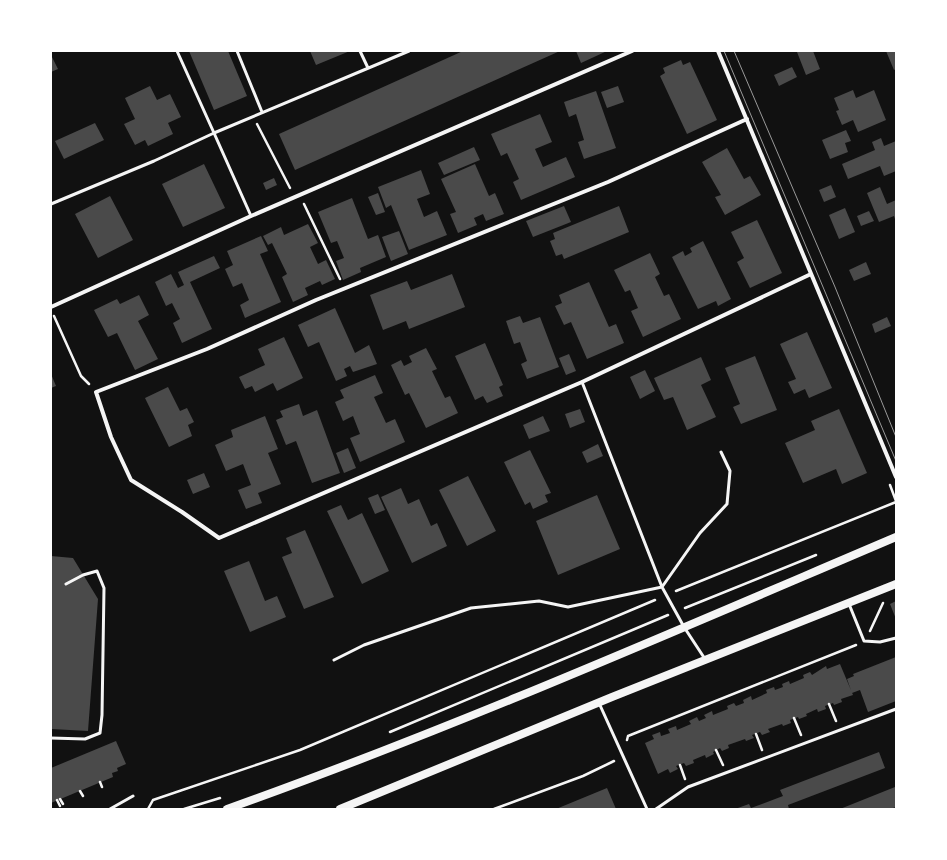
<svg xmlns="http://www.w3.org/2000/svg" width="947" height="860" viewBox="0 0 947 860" font-family="'Open Sans',sans-serif">
<style>
.building{fill:#4a4a4a}
.lines{fill:none;stroke-linecap:round;stroke-linejoin:round}
.path{stroke:#f5f5f5;stroke-width:2.5}
.service{stroke:#f5f5f5;stroke-width:3}
.minor{stroke:#f5f5f5;stroke-width:4}
.secondary{stroke:#f5f5f5;stroke-width:8}
.tram{stroke:#9a9a9a;stroke-width:1}
</style>
<rect width="100%" height="100%" fill="#111"/>
<path class="building" d="M189 51H228L247 96 214 110Z
M310 51H350L316 65Z
M463 51H560L295 170 279 134Z
M576 51H607L581 63Z
M799 51H813L820 69 806 75 797 52Z
M886 51H896V69L894 70Z
M51 55 58 69 51 72Z
M681 60 683 65 690 62 717 120 687 134 660 76 665 73 663 68Z
M792 67 797 77 779 86 774 75Z
M150 86 157 100 170 94 181 117 168 123 173 134 148 146 145 140 135 145 124 124 135 119 125 98Z
M618 86 624 102 607 108 601 92Z
M853 90 856 98 874 90 886 120 858 132 853 120 842 125 836 111 839 110 834 98Z
M596 91 616 148 584 159 578 142 584 140 576 114 569 117 564 102Z
M540 114 552 142 535 149 543 167 566 157 575 177 521 200 513 182 519 179 507 153 501 156 491 134Z
M95 123 104 140 64 159 55 141Z
M846 130 851 141 845 143 848 152 830 159 822 140Z
M881 138 884 146 896 141V171L884 176 880 166 848 179 842 164 875 150 872 142Z
M474 147 480 160 444 175 438 163Z
M727 148 744 179 750 176 761 195 725 215 715 197 721 195 702 162Z
M204 164 225 208 183 227 162 184Z
M475 164 489 196 495 193 504 214 486 221 483 214 474 218 477 225 458 233 450 214 456 212 441 179Z
M421 170 430 194 417 199 424 217 437 211 447 235 409 250 391 205 386 208 378 187Z
M274 178 277 185 266 190 263 183Z
M831 185 836 197 824 202 819 190Z
M880 187 887 204 896 200V222L894 216 879 222 867 193Z
M378 193 385 212 376 215 368 197Z
M110 196 133 240 98 258 75 214Z
M352 198 368 239 378 235 386 257 360 268 361 272 343 280 336 261 344 258 337 241 331 243 318 212Z
M564 206 571 222 533 237 526 221Z
M619 206 629 232 564 259 562 254 556 256 550 241 555 239 553 233Z
M845 208 855 232 839 239 829 215Z
M869 211 874 221 861 226 857 216Z
M757 220 782 273 750 288 737 262 744 258 731 232Z
M308 224 318 243 310 247 318 264 326 260 335 279 322 285 320 281 305 288 308 295 293 302 282 277 287 274 272 243 268 245 263 236 281 227 284 235Z
M399 231 408 254 391 261 382 237Z
M261 236 268 251 260 254 281 302 245 318 240 305 249 300 242 283 233 287 225 269 233 265 227 251Z
M703 241 731 299 718 306 716 301 698 309 672 257 683 251 685 256 692 252 690 248Z
M650 253 660 274 655 277 664 296 669 294 681 319 643 337 631 311 638 308 630 290 625 292 614 270Z
M214 256 220 268 190 282 212 329 182 343 173 323 180 319 172 303 166 306 155 282 171 274 178 288 184 285 178 272Z
M866 262 871 274 854 281 849 270Z
M452 274 465 307 409 329 406 321 383 330 370 295 407 281 411 290Z
M589 282 609 327 616 324 624 343 587 359 571 322 564 325 555 306 562 303 559 295Z
M139 295 149 315 138 321 158 359 135 370 117 333 108 337 94 310 117 299 120 304Z
M335 308 355 353 369 345 377 364 353 372 350 366 344 369 347 376 336 381 319 342 308 347 298 325Z
M520 316 523 323 540 317 559 367 527 379 521 364 527 361 520 342 514 344 506 321Z
M887 317 891 326 875 333 872 324Z
M807 332 832 388 809 398 805 389 794 394 788 382 796 379 780 344Z
M284 337 303 378 277 391 273 383 255 392 252 386 245 389 239 377 265 365 258 349Z
M485 343 503 385 499 387 503 396 487 403 483 396 475 400 455 356Z
M426 348 437 369 432 371 445 398 450 396 458 413 426 428 409 393 405 395 391 365 401 360 404 366 412 362 409 356Z
M569 354 576 371 566 375 559 358Z
M755 356 777 410 741 424 733 407 740 404 725 368Z
M701 357 711 380 701 385 716 417 687 430 673 397 664 400 654 378Z
M645 370 655 391 640 399 630 377Z
M51 374 56 386 51 388Z
M375 375 383 393 374 397 386 423 395 419 405 442 360 462 350 438 360 434 353 416 343 421 335 402 344 398 340 390Z
M168 387 180 411 187 408 194 422 188 425 192 436 169 447 145 398Z
M299 404 303 416 317 410 340 473 312 483 296 441 286 445 276 420 283 417 280 411Z
M580 409 585 422 570 428 565 414Z
M839 409 867 473 842 484 836 469 803 483 785 443 815 430 811 421Z
M265 416 278 449 268 453 281 484 258 493 262 503 246 509 238 490 251 485 243 464 226 471 215 445 233 437 231 430Z
M543 416 550 431 529 439 523 425Z
M598 444 603 456 587 463 582 452Z
M348 448 356 468 344 473 336 453Z
M530 450 551 493 545 495 548 502 533 509 530 502 525 505 504 462Z
M204 473 210 487 193 494 187 480Z
M468 476 496 531 467 546 439 490Z
M401 488 408 504 419 499 431 526 437 523 447 546 412 563 381 497Z
M378 494 385 510 375 514 368 498Z
M597 495 620 549 558 575 536 521Z
M341 505 348 520 362 513 389 571 362 584 327 511Z
M305 530 334 597 304 609 282 557 292 553 286 538Z
M51 556 73 558 98 599 88 731 51 729Z
M249 561 265 601 277 596 286 617 250 632 224 571Z
M896 601V619L890 604Z
M896 657V701L868 712 860 690 852 693 847 679 854 676 853 674Z
M840 664 853 695 841 699 842 702 834 705 833 703 825 706 826 709 818 712 817 709 806 714 807 716 799 719 798 717 790 720 791 723 783 726 782 724 768 729 770 732 762 735 760 732 752 735 754 738 746 741 745 739 728 745 729 748 722 751 720 748 713 752 714 754 706 758 705 755 693 760 694 763 686 766 684 763 676 766 678 769 670 773 668 769 658 774 645 743 654 739 652 735 660 732 661 736 670 733 668 729 676 726 677 730 691 724 689 721 697 717 699 721 706 718 704 715 712 711 713 715 728 709 727 706 734 703 736 706 744 703 743 700 751 696 752 700 767 693 766 690 774 687 775 690 783 687 782 684 789 681 790 684 804 678 803 675 810 672 812 675 826 666 827 669Z
M116 741 126 764 117 768 118 771 112 773 113 777 51 803V768Z
M879 752 885 768 788 805 789 809H735L749 804 751 808 783 796 780 790Z
M895 787 896 807 890 809H840Z
M607 788 616 809H556Z"/>
<g class="lines">
<path class="path" d="M257 124 290 188
M304 204 340 279
M54 316 81 376 89 384
M890 485 896 501
M676 591 896 502
M685 608 816 555
M870 631 883 603
M829 704 836 721
M794 718 801 735
M390 732 668 615
M756 734 762 750
M627 740 628 736 856 645
M716 750 723 765
M680 765 685 779
M100 782 102 787
M80 791 83 796
M60 799 63 804
M57 800 60 806
M148 809 153 800 300 750 655 600
M184 809 220 798
M494 809 583 776 614 761"/>
<path class="service" d="M237 51 262 112
M360 51 368 68
M51 204 154 161 214 133 177 51
M251 216 214 133 409 51
M582 382 662 587 684 627 705 659
M849 604 864 641 880 642 896 638
M334 660 364 645 471 608 539 601 568 607 662 587 700 533 727 504 730 471 721 452
M599 703 647 809
M51 738 85 739 100 733 102 715 104 588 97 571 83 575 66 584
M110 809 133 796
M656 809 688 787 896 709"/>
<path class="minor" d="M718 51 896 477
M747 119 608 182 316 300 207 349 96 392 111 437 131 480 182 512 219 538 582 382 811 274
M51 307 251 216 632 51"/>
<path class="secondary" d="M227 809C454 728 675 631 896 537
M340 809 612 697 896 584"/>
<path class="tram" d="M724 51 896 461
M734 51 835 287 896 437"/>
</g>
<rect width="947" height="860" fill="none" stroke="#ffffff" stroke-width="104"/>
</svg>
